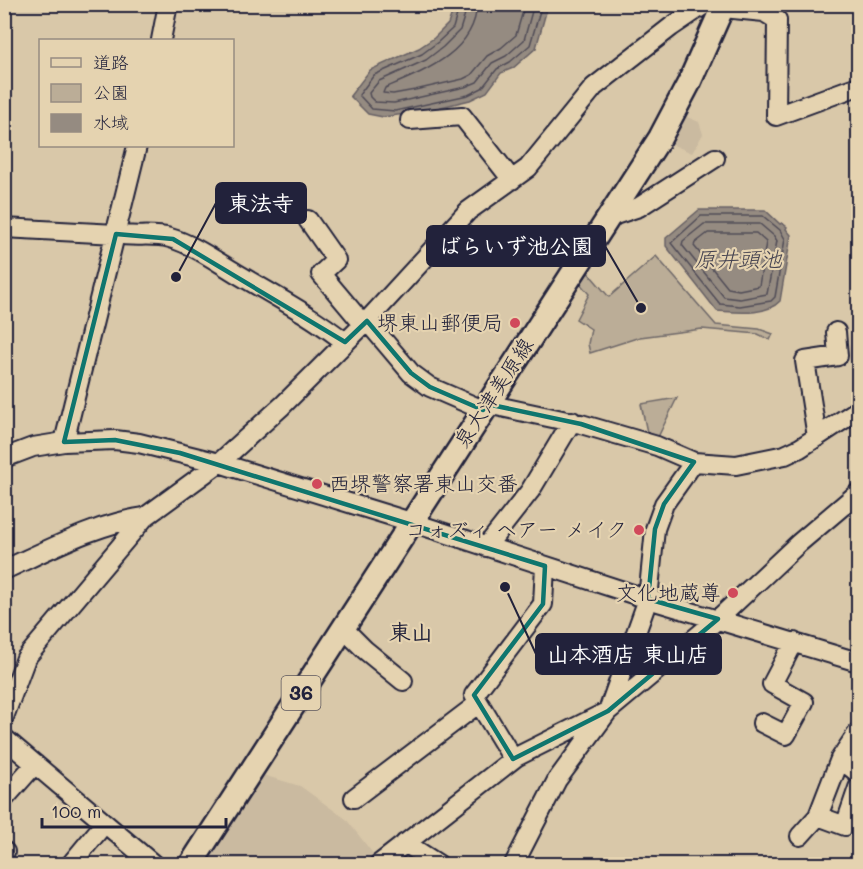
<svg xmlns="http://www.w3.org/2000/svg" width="863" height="869" viewBox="0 0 863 869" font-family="Mali,'Klee One',sans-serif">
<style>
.built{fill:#cabaa0}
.green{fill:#bbad97;stroke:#6e6869;stroke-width:1.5}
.water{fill:#958b81;stroke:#676165;stroke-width:1.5}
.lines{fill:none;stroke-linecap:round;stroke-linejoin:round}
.shore{stroke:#504c57;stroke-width:1.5}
.stream{stroke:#676165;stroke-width:4}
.minor-casing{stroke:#22223b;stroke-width:22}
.major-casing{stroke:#22223b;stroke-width:27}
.minor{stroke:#e5d3b0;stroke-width:18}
.major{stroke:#e5d3b0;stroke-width:22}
.marked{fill:none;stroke:#0f766e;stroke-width:4.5;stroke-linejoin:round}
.poi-dot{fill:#d1495b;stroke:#e5d3b0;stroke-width:2}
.labels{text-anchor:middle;stroke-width:4.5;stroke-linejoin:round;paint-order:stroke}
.shield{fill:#e5d3b0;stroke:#5c575e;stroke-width:1.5}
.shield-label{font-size:20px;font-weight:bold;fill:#22223b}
.poi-label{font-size:21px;fill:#22223b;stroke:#e5d3b0;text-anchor:end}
.street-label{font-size:21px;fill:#22223b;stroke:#e5d3b0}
.water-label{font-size:22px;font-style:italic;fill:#444250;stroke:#e5d3b0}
.neighbourhood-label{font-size:22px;font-weight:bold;fill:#22223b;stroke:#e5d3b0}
.leader{fill:none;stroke:#22223b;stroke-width:2}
.callout-dot{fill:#22223b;stroke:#e5d3b0;stroke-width:2}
.callout{fill:#22223b;stroke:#22223b;stroke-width:2}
.callout-label{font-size:22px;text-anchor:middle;font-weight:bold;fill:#fff}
</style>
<rect width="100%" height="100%" fill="#d9c8a9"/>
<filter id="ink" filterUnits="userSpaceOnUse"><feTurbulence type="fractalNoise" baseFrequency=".0167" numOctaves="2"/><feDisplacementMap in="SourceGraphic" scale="12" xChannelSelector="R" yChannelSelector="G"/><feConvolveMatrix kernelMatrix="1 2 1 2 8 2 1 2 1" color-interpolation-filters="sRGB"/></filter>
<g filter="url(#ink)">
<path class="built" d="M685 116 699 122 703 134 692 153 671 144Z
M256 773 300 786 346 819 378 860 373 864H199Z"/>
<path class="green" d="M656 256 716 325 759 329 773 334 770 340 758 334 702 329 640 337 590 353 588 344 591 329 576 319 589 294 577 280 585 269 609 297Z
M677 398 658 437H648L641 404Z"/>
<path class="water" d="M455 5H548L536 48 513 68 501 73 487 92 470 100 420 112 383 117 368 114 350 96 370 70 419 48 434 38 448 24Z
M699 210H765L780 224 782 223 787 227 786 229 791 235 780 301C766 316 737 312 717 311L666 246V238Z"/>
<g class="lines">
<path class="shore" d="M460 4 453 28 438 42 422 54 374 75 359 95 372 109 395 111 468 95 482 88 497 69 510 62 530 45 542 4
M468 4 460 30 443 47 426 60 379 81 369 93 370 97 375 102 394 103 465 87 477 82 492 63 506 56 524 40 534 4
M477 4C475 53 422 72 385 88L383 93 393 94 415 90 463 79 471 75 487 56 501 48 516 35 525 4
M701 216H763L780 230 785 239 775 297 771 301 740 306 720 304 671 243Z
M704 224H760L774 236 777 241 767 294 740 299 724 297 682 245 683 241Z
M708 233H756L766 242 759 286 739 290 728 288 694 246 695 243Z"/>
<path class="stream" d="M852 864 858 859"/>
<g class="minor-casing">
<path id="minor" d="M723 8 764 12 777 20 776 116 858 86
M161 40 168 4
M410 120 462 116 512 180
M609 217 639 207 715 158
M308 220 336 260 321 274 363 324
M4 228 116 234C134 238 153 233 170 238 192 244 216 261 236 273 273 295 311 315 345 342
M367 321 411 373 430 387 483 410
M487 404 581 424 657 446 694 462 736 465 785 455 800 448 858 410
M817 437 805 361 838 356 836 332
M64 442 137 146
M4 458 33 447 64 442 115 440 139 443 219 463 411 522 648 599 858 662
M486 547 530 491 572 421
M4 570C50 549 96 524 145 517
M343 628 365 650 403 681
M4 717 26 658 145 517 219 463 282 406 367 321 468 211 528 168 594 87 671 27 705 4
M762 723 786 735 804 702 772 684 794 642
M4 738 153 864
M513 759 474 695 543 604 545 566
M840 759 858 773
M354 798 479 703
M4 799 35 764
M818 816 845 826 858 788
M800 836 818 816 840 759 858 732
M405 843 438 864
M4 851 5 852
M71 864 104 824
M379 864 516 757 608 711 718 619 799 543 858 493
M514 864 557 780 608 711 648 599 655 529 664 504 694 462"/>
</g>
<g class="major-casing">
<path id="major" d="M191 864 660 138 689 83 724 4"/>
</g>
<use href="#minor" class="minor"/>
<use href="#major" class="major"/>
</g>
</g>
<path class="marked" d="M116 234 173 239 345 342 367 321 411 373 430 387 483 410 487 404 581 424 694 462 664 504 655 529 648 599 718 619 608 711 513 759 474 695 543 604 545 566 180 453 115 440 64 442Z"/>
<g class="poi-dot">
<circle cx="515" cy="323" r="6"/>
<circle cx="317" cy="484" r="6"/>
<circle cx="639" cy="530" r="6"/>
<circle cx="733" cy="593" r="6"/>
</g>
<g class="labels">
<rect class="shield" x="281.5" y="676" width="39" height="34" rx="4.5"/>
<g class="shield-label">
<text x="301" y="700">36</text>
</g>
<g class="poi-label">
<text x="503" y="330">堺東山郵便局</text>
<text x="329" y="491" text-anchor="start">西堺警察署東山交番</text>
<text x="627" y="537">コォズィ ヘアー メイク</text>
<text x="721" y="600">文化地蔵尊</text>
</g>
<g class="street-label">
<text transform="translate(494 393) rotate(-57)" y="7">泉大津美原線</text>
</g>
<g class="water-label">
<text x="738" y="267">原井頭池</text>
</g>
<g class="neighbourhood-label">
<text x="411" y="640">東山</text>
</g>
</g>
<path class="leader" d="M176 277L216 203M641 308L605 246M505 587L536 654"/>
<g class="callout-dot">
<circle cx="176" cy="277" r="6"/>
<circle cx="641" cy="308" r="6"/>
<circle cx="505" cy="587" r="6"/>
</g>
<g class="callout">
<rect x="216" y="183" width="90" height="40" rx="6"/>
<rect x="427" y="226" width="178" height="40" rx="6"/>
<rect x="536" y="634" width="185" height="40" rx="6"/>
</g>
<g class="callout-label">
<text x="261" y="211">東法寺</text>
<text x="516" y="254">ばらいず池公園</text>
<text x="628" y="662">山本酒店 東山店</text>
</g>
<rect width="863" height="869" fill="none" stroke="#e5d3b0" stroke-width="24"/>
<rect x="12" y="12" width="839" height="845" fill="none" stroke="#22223b" stroke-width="2" filter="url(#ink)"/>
<rect x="39" y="39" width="195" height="108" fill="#e5d3b0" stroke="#978c81" stroke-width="1.5"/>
<rect x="51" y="58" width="30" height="9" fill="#e5d3b0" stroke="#978c81" stroke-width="1.5"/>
<text x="93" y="69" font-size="18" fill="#22223b">道路</text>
<rect x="51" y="84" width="30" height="18" fill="#bbad97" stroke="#978c81" stroke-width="1.5"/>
<text x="93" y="99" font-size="18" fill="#22223b">公園</text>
<rect x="51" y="114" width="30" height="18" fill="#958b81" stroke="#978c81" stroke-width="1.5"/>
<text x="93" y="129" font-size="18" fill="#22223b">水域</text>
<path d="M42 818v9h184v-9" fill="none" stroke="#22223b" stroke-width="3"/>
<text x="51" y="818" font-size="18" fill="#22223b" stroke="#e5d3b0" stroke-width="4.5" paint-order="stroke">100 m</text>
</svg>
